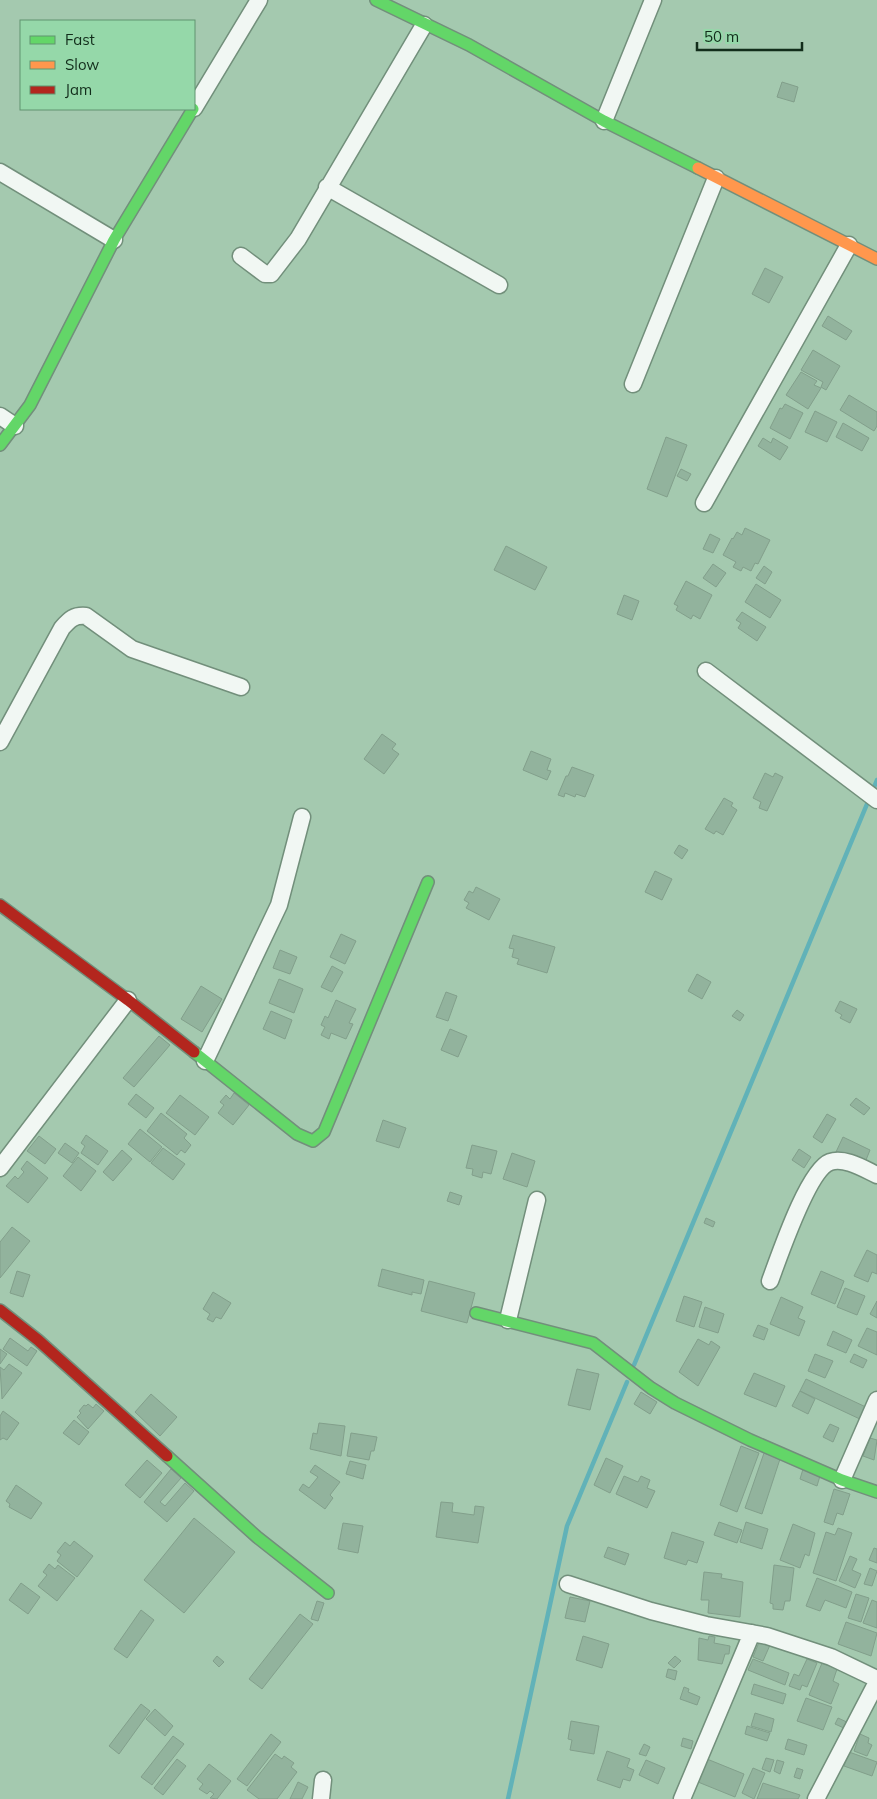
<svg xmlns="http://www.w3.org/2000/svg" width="877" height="1799" viewBox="0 0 877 1799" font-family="Mulish,sans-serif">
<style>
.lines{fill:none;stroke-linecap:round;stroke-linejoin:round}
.stream{stroke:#61b2b8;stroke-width:4.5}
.building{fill:#92b39d;stroke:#829f8b}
.street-casing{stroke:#728f7b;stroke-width:19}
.fast-casing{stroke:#728f7b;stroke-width:14}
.slow-casing{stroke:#728f7b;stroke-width:14}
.jam-casing{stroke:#728f7b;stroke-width:14}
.street{stroke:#f1f7f3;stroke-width:16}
.fast{stroke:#63d668;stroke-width:11}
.slow{stroke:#ff974d;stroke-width:11}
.jam{stroke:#b3261e;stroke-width:11}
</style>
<rect width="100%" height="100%" fill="#a4c9af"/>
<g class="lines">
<path class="stream" d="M634 1365 877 780
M508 1799 567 1526 627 1382"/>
</g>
<path class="building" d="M782 82 798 87 794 102 777 97Z
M765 268 783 277 769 303 752 294Z
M828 316 852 331 846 340 822 326Z
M813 350 840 366 826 390 821 387 823 382 801 370Z
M801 372 817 381 814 385 821 388 808 409 786 395Z
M849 395 877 412V426L874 431 840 410Z
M785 404 803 413 790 439 770 428 780 408 782 409Z
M815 411 837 422 827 442 805 432Z
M843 423 869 438 862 451 836 437Z
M666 437 687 445 667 497 647 489Z
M763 438 771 443 773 438 788 447 780 460 758 446Z
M681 469 691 474 687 481 677 476Z
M745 528 770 540 758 564 755 563 751 571 743 567 741 571 733 567 736 562 723 555 732 538 733 539 737 532 742 535Z
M710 534 720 539 713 553 703 549Z
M506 546 547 567 535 590 494 570Z
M713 564 726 573 716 587 703 578Z
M764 566 772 572 765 584 756 578Z
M686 581 712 595 700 619 693 615 691 619 676 610 678 606 674 604Z
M756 584 781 600 770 618 745 602Z
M624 595 639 601 632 620 617 614Z
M742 612 766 627 757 641 738 628 741 623 736 620Z
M382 734 396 744 392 749 399 754 384 774 364 759Z
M531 751 551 759 547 770 551 771 547 780 523 770Z
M572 767 594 775 585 797 576 794 575 797 565 793 564 797 558 795 566 776H568Z
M765 773 773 777 775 773 783 777 767 811 759 808 761 802 753 798Z
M724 798 733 803 731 806 737 810 723 835 716 831 714 834 705 829Z
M679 845 688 850 682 859 674 853Z
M655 871 672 879 662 900 645 892Z
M476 887 500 899 489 920 466 908 469 903 464 900 469 891 473 893Z
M341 934 356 941 345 964 330 957Z
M513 935 555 947 547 973 517 964 519 959 512 957 514 949 509 948Z
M280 950 297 957 290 974 273 968Z
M332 966 343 972 332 992 321 987Z
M697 974 711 982 702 999 688 991Z
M279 979 303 989 294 1013 269 1003Z
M201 986 222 999 202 1032 181 1019Z
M446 992 457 996 448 1021 436 1017Z
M336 1000 356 1009 349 1023 353 1024 346 1039 331 1033 329 1039 321 1035 325 1027 321 1025 325 1016 328 1018Z
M840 1001 857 1009 850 1023 840 1018 842 1015 835 1011Z
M737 1010 744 1015 740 1021 732 1016Z
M271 1011 292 1020 285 1039 263 1029Z
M450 1029 467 1036 458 1057 441 1050Z
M159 1036 170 1045 134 1087 123 1078Z
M234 1093 249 1105 233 1125 218 1113 224 1105 220 1102 226 1095 230 1099Z
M136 1094 154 1108 146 1118 128 1104Z
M180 1095 209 1117 195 1135 166 1113Z
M856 1098 870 1108 864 1115 850 1105Z
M161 1113 187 1134 184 1138 191 1145 185 1153 181 1150 177 1155 147 1131Z
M827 1114 836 1119 822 1143 813 1137Z
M383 1120 406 1128 399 1148 376 1141Z
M140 1129 162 1147 150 1162 128 1144Z
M86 1135 108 1151 98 1165 81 1153 85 1146 81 1143Z
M39 1136 56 1149 45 1164 27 1151Z
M843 1137 870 1150 864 1165 836 1152Z
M65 1143 79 1153 72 1163 58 1153Z
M472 1145 497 1151 491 1174 483 1172 482 1178 472 1175 473 1169 466 1168Z
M163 1148 185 1164 173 1180 151 1163Z
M799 1149 811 1157 804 1168 792 1160Z
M122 1150 132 1159 113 1181 103 1172Z
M512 1153 535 1161 527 1187 503 1179Z
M78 1157 96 1171 81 1191 63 1176Z
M27 1161 48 1178 28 1203 6 1186 15 1176 18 1179 24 1172 21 1169Z
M450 1192 462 1196 459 1205 447 1201Z
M706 1218 715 1222 713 1227 704 1223Z
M12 1227 30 1241 0 1278V1242Z
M867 1250 877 1255V1274L872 1272 868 1282 854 1276Z
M382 1269 424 1280 421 1294 412 1292V1295L378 1286Z
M17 1271 30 1275 23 1297 10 1293Z
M821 1271 844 1281 835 1304 811 1294Z
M429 1281 475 1293 467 1323 421 1311Z
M845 1288 865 1296 857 1315 837 1307Z
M213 1292 231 1303 221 1319 216 1317 213 1322 207 1319 210 1314 203 1309Z
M684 1296 702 1302 694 1327 676 1321Z
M781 1297 803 1307 798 1318 805 1321 799 1336 770 1324Z
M877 1301V1318L870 1314Z
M705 1307 724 1314 718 1333 699 1327Z
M758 1325 768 1329 764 1340 753 1336Z
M867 1328 877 1332V1355L858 1346Z
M833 1331 852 1340 846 1353 827 1345Z
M10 1338 28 1351 31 1347 37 1351 27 1366 3 1349Z
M698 1339 709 1345 711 1341 720 1347 698 1386 679 1372Z
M0 1349 7 1354 0 1364Z
M815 1354 833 1361 825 1378 808 1371Z
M854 1354 867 1360 863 1368 850 1362Z
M9 1364 22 1373 2 1399 0 1367 4 1370Z
M577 1369 599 1374 590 1410 568 1405Z
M754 1373 785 1386 776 1407 744 1394Z
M806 1379 868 1408 862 1420 800 1391Z
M800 1391 815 1399 808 1414 792 1406Z
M641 1392 657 1402 650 1414 634 1404Z
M151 1394 177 1417 160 1436 135 1412Z
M88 1404 93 1408 96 1404 104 1411 88 1429 77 1417 81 1413 79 1411 84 1405 86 1406Z
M3 1411 19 1423 7 1440 3 1438 0 1440V1416Z
M74 1420 89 1432 79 1445 63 1433Z
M319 1423 345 1426 341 1456 310 1449 313 1433 317 1434Z
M830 1424 839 1428 833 1442 823 1437Z
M351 1433 377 1437 374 1451H371L369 1460 347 1456Z
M870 1438 877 1440 874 1460 863 1456Z
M741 1446 759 1453 737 1512 720 1505Z
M764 1453 780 1459 762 1514 745 1508Z
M606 1458 623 1466 610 1493 594 1485Z
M147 1460 162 1473 140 1498 125 1485Z
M350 1461 366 1465 363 1479 346 1474Z
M315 1465 340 1482 330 1495 333 1498 325 1509 299 1490 303 1484 309 1488 318 1477 310 1472Z
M171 1469 181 1478 160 1502 165 1506 185 1483 194 1491 167 1522 144 1502Z
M803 1469 820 1476 817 1486 800 1479Z
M624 1476 638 1482 641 1476 650 1480 647 1488 655 1491 647 1508 616 1494Z
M16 1485 42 1503 31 1519 9 1507 10 1504 6 1501Z
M834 1489 850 1494 843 1515 837 1513 833 1525 824 1522Z
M441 1502 453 1503 452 1512 474 1515 475 1506 484 1507 478 1543 436 1537Z
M194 1518 235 1552 184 1613 144 1580Z
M719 1522 742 1530 737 1543 714 1535Z
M746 1522 768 1529 762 1549 740 1542Z
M343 1523 363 1526 358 1553 338 1549Z
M793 1524 815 1533 809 1556 805 1554 800 1568 780 1560Z
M838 1528 852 1533 836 1581 813 1573 826 1532 835 1535Z
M672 1532 704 1542 697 1563 688 1560 686 1565 664 1558Z
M74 1541 93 1556 77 1577 57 1561 61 1555 57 1552 65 1542 70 1546Z
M608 1547 629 1554 625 1565 604 1557Z
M874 1548 877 1549V1563L869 1560Z
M850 1556 857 1559 852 1570 861 1574 855 1588 839 1581Z
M49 1564 55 1569 58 1565 75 1578 57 1601 38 1586 47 1575 43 1572Z
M774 1565 794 1568 790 1601H785L783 1610 773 1609V1604L770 1603Z
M870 1568 877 1571 872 1586 864 1584Z
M704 1572 722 1574 721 1578 743 1582 740 1617 708 1613 709 1600H701Z
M817 1578 852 1592 846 1608 825 1600 820 1611 806 1606Z
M21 1583 40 1597 28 1614 9 1600Z
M856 1594 869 1598 861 1622 848 1618Z
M570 1597 590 1601 585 1622 565 1618Z
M872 1600 877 1602V1628L863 1623Z
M317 1601 324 1603 318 1621 311 1619Z
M141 1610 154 1620 127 1658 114 1649Z
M300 1614 313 1624 262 1689 249 1679Z
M846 1622 877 1633 871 1656 838 1644Z
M583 1636 609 1644 602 1668 576 1660Z
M709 1636 715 1637 714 1643 730 1646 729 1654H725L722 1664 698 1660 699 1638 708 1640Z
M760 1640 770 1645 763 1661 753 1657Z
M217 1656 224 1662 219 1667 213 1661Z
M675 1656 681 1661 674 1668 668 1663Z
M753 1659 789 1673 785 1685 748 1670Z
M807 1659 817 1663 807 1687 802 1685 800 1690 789 1686 794 1674 799 1676Z
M822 1663 837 1669 833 1681 839 1684 831 1704 809 1695Z
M668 1669 677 1671 675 1680 666 1677Z
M754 1684 786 1694 783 1704 751 1694Z
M684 1687 689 1689 688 1692 700 1697 697 1705 680 1699Z
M806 1698 832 1707 823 1730 797 1721Z
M141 1704 150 1711 119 1754 109 1746Z
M155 1709 173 1726 165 1736 146 1719Z
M755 1713 774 1719 771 1732 751 1726Z
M838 1718 849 1723 846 1729 835 1724Z
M571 1721 599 1726 594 1754 570 1750 572 1740 568 1739Z
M747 1726 770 1733 767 1741 745 1734Z
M271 1734 281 1742 247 1786 237 1779Z
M860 1734 869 1738 868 1743 872 1745 867 1756 854 1751Z
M173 1736 184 1744 152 1785 141 1777Z
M683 1738 693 1741 691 1749 681 1746Z
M788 1739 807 1745 804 1755 785 1749Z
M644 1744 650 1747 646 1756 639 1754Z
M607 1751 630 1759 627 1767 634 1770 630 1781 623 1779 620 1788 597 1780Z
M849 1752 877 1762 872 1776 844 1766Z
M275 1754 282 1759 284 1756 294 1763 291 1767 297 1772 277 1799H259L247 1790Z
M766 1758 774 1760 770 1772 762 1769Z
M177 1759 186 1766 163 1795 154 1788Z
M707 1759 744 1774 735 1797 698 1782Z
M646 1760 665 1768 658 1784 639 1775Z
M777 1760 784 1762 780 1774 774 1771Z
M209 1764 231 1781 217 1799 210 1798 214 1794 210 1791 207 1794 199 1789 203 1784 197 1779Z
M753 1768 765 1773 754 1799 742 1793Z
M797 1768 803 1770 800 1779 794 1777Z
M298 1782 308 1787 302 1799H290Z
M763 1783 800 1795 798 1799H757Z"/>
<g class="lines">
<g class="street-casing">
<path id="street" d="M194 108 259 0
M604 121 653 0
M0 172 114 240
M327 187 499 285
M241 256 265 274H271L298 239 424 25
M633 384 716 178
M0 416 15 426
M704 503 849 245
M706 671 877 800
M0 742 62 628C70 619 74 615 86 616L132 649 241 687
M205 1061 279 905 302 817
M0 1168 128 1000
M770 1281C779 1257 808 1170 830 1162 845 1157 864 1169 877 1175
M508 1320 537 1200
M842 1480 877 1400
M568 1584 651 1611 706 1625 767 1636 831 1657 877 1679
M321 1799 323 1780
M682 1799 752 1633
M816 1799 877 1682"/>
</g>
<g class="fast-casing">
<path id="fast" d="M376 0 469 45 604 121 698 168
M0 445 30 405 114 240 193 109
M194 1052 297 1134 313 1141 324 1132 428 882
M476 1313 593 1343 651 1388 675 1403 750 1440 842 1480 877 1492
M167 1456 257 1537 328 1593"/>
</g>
<g class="slow-casing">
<path id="slow" d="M698 168 877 259"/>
</g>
<g class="jam-casing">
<path id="jam" d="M0 905 128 1000 194 1052
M0 1310 38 1340 167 1456"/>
</g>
<use href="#street" class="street"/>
<use href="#fast" class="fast"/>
<use href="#slow" class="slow"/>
<use href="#jam" class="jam"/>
</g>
<rect x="20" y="20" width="175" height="90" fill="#95d8a9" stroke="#619470"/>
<rect x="30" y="36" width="25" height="8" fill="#63d668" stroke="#619470"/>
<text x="65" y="45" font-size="15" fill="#122d1b">Fast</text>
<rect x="30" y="61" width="25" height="8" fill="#ff974d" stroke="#619470"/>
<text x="65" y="70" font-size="15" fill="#122d1b">Slow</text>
<rect x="30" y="86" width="25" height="8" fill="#b3261e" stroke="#619470"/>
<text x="65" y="95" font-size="15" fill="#122d1b">Jam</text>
<path d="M697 42v8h105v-8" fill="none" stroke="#122d1b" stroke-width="2.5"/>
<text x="704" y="42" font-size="15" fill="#122d1b" stroke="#95d8a9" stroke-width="4" paint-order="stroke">50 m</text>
</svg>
